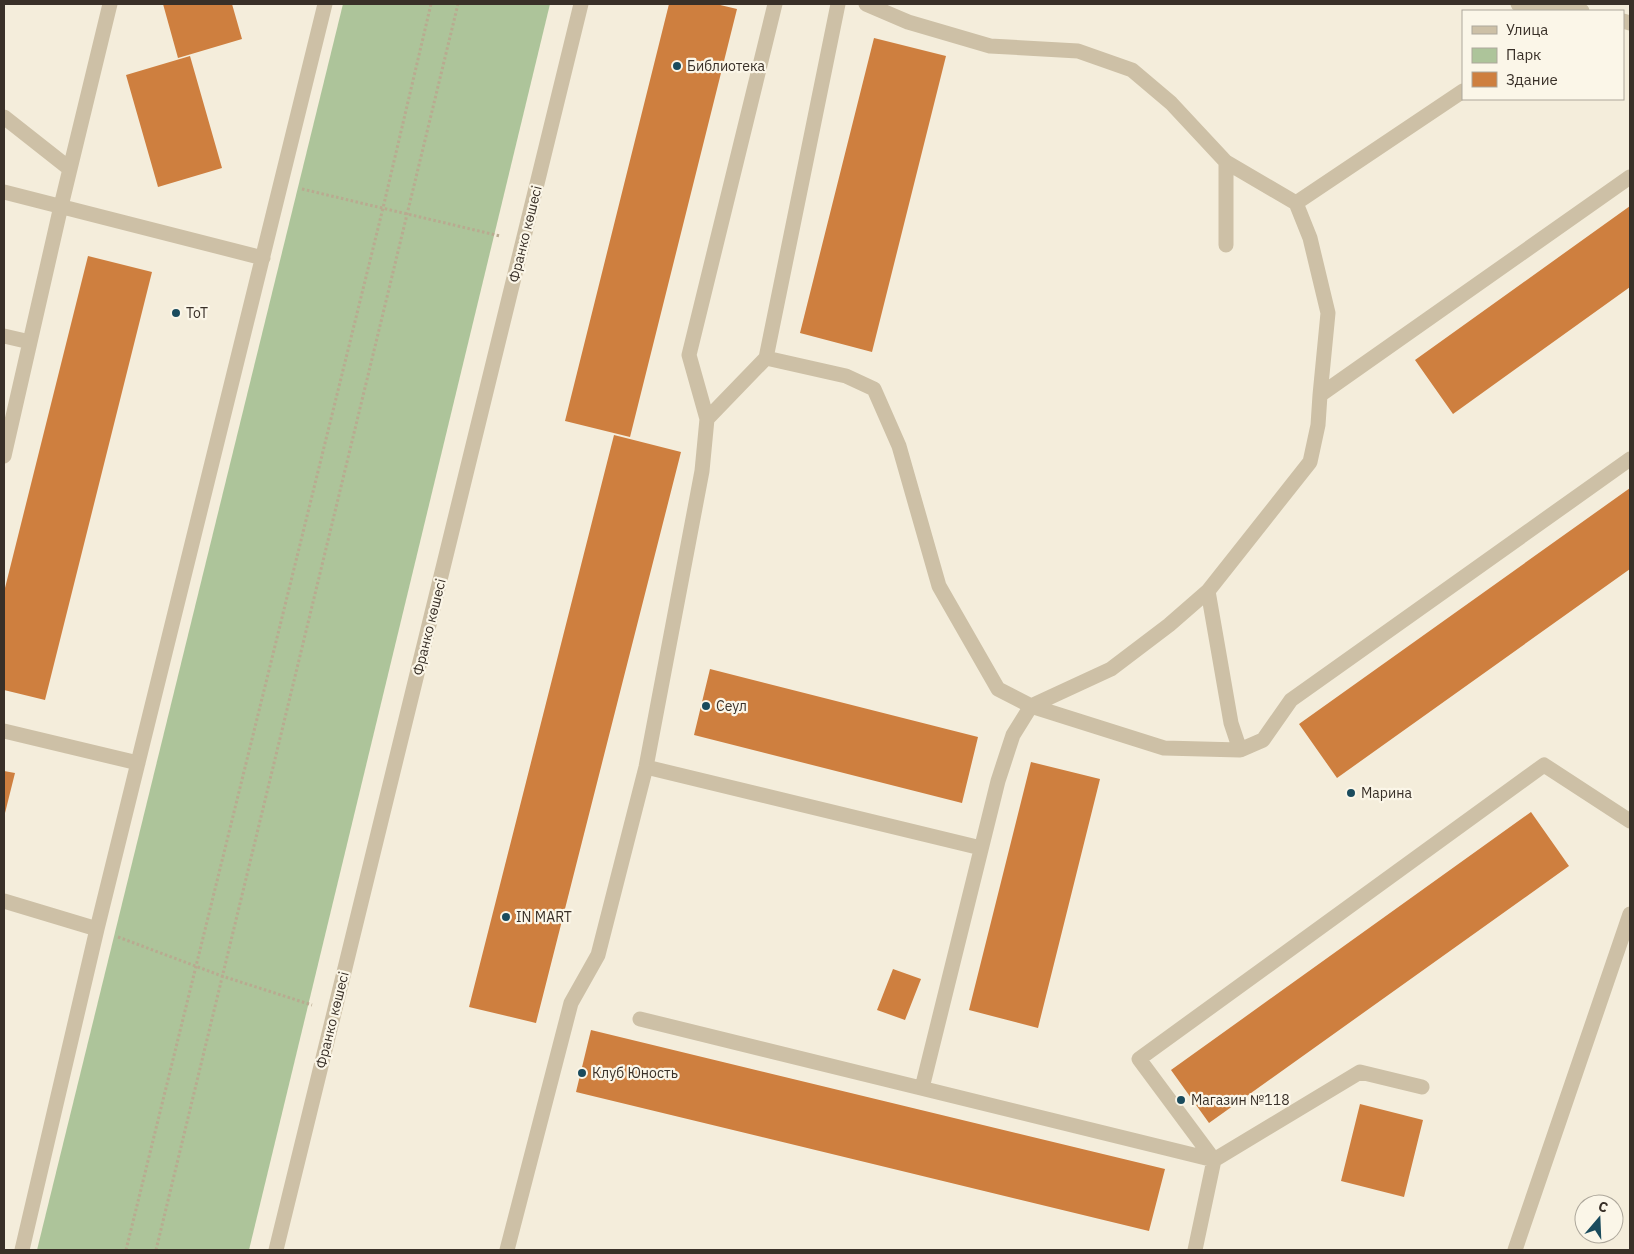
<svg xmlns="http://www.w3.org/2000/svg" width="1634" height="1254" viewBox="0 0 1634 1254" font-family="'IBM Plex Sans',sans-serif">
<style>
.green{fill:#adc49a}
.building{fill:#ce7f3f}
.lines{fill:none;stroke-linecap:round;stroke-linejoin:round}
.path{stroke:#b9aa90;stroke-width:3;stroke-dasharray:2.5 2.5;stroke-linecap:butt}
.minor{stroke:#cdc0a6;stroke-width:15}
.poi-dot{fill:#1a4b5d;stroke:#fbf6e8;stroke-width:2}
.labels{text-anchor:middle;stroke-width:4.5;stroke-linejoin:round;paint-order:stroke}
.poi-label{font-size:14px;fill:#393028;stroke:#fbf6e8;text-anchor:start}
.street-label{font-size:14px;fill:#393028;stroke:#fbf6e8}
</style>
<rect width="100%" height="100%" fill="#f4eddb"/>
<path class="green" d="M343 4H550L249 1250H37Z"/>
<path class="building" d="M163 4H232L242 39 178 58Z
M669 4H716L737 9 630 437 565 421Z
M874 38 946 56 872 352 800 333Z
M190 56 222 168 158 187 126 75Z
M1630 206V287L1453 414 1415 360Z
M88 256 152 272 45 700 4 690V592Z
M614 435 681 452 536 1023 469 1007Z
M1630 488V569L1337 778 1299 724Z
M710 669 978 737 962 803 694 735Z
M1031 762 1100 779 1038 1028 969 1010Z
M4 771 15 773 4 817Z
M1531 812 1569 866 1209 1123 1171 1070Z
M893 969 921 979 905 1020 877 1010Z
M591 1030 1165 1169 1149 1231 576 1092Z
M1360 1104 1423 1120 1404 1197 1341 1181Z"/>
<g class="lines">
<path class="path" d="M302 189 500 236
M118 937 222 976 312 1005
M126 1250 383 208 431 4
M156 1250 458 4"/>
<path class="minor" d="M866 4 908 22 990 46 1078 51 1132 70 1171 103 1226 162 1296 203 1310 238 1328 313 1320 395 1318 425 1310 462 1208 591 1231 723 1240 750 1263 740 1291 700 1630 459
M1518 4 1582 11
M1623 21 1630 23
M4 117 70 169
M1226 162V245
M4 192 263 258
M1296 203 1463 91
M4 336 30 342
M766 358 846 376 874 389 899 446 939 586 998 689 1031 706 1111 669 1169 625 1208 591
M1320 395 1630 177
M707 419 766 358 838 4
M4 456 61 206 110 4
M4 731 138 763
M646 767 981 848
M4 901 97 929
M640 1019 1214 1160 1195 1250
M1422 1087 1360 1072 1214 1160 1139 1059 1544 765 1630 821
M922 1088 998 781 1013 735 1031 706 1164 748 1240 750
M22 1250 97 929 325 4
M276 1250 581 4
M507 1250 571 1003 598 955 646 767 702 471 707 419 689 355 775 4
M1515 1250 1630 914"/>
</g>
<g class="poi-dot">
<circle cx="677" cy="66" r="5"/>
<circle cx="176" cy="313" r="5"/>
<circle cx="706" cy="706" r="5"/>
<circle cx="1351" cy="793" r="5"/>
<circle cx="506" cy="917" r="5"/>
<circle cx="582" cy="1073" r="5"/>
<circle cx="1181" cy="1100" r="5"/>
</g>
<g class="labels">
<g class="poi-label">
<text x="687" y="71">Библиотека</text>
<text x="186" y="318">ТоТ</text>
<text x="716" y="711">Сеул</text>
<text x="1361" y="798">Марина</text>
<text x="516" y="922">IN MART</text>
<text x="592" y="1078">Клуб Юность</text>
<text x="1191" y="1105">Магазин №118</text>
</g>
<g class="street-label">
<text transform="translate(525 234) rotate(-76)" y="5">Франко көшесі</text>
<text transform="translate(429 627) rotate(-76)" y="5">Франко көшесі</text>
<text transform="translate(332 1020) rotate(-76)" y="5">Франко көшесі</text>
</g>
</g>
<rect width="1634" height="1254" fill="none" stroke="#393028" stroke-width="10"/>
<rect x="1462" y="10" width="162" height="90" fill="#fbf6e8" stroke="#ada79b"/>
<rect x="1472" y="26" width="25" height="8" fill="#cdc0a6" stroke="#ada79b"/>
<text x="1506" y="35" font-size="15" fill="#393028">Улица</text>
<rect x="1472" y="48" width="25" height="15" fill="#adc49a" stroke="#ada79b"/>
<text x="1506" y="60" font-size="15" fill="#393028">Парк</text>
<rect x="1472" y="72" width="25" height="15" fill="#ce7f3f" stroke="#ada79b"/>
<text x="1506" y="85" font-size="15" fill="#393028">Здание</text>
<g transform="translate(1599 1219) rotate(19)"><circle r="24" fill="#fbf6e8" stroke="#ada79b"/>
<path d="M0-4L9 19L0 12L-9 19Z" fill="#1a4b5d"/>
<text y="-8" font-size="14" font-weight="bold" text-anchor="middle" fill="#393028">С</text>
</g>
</svg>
